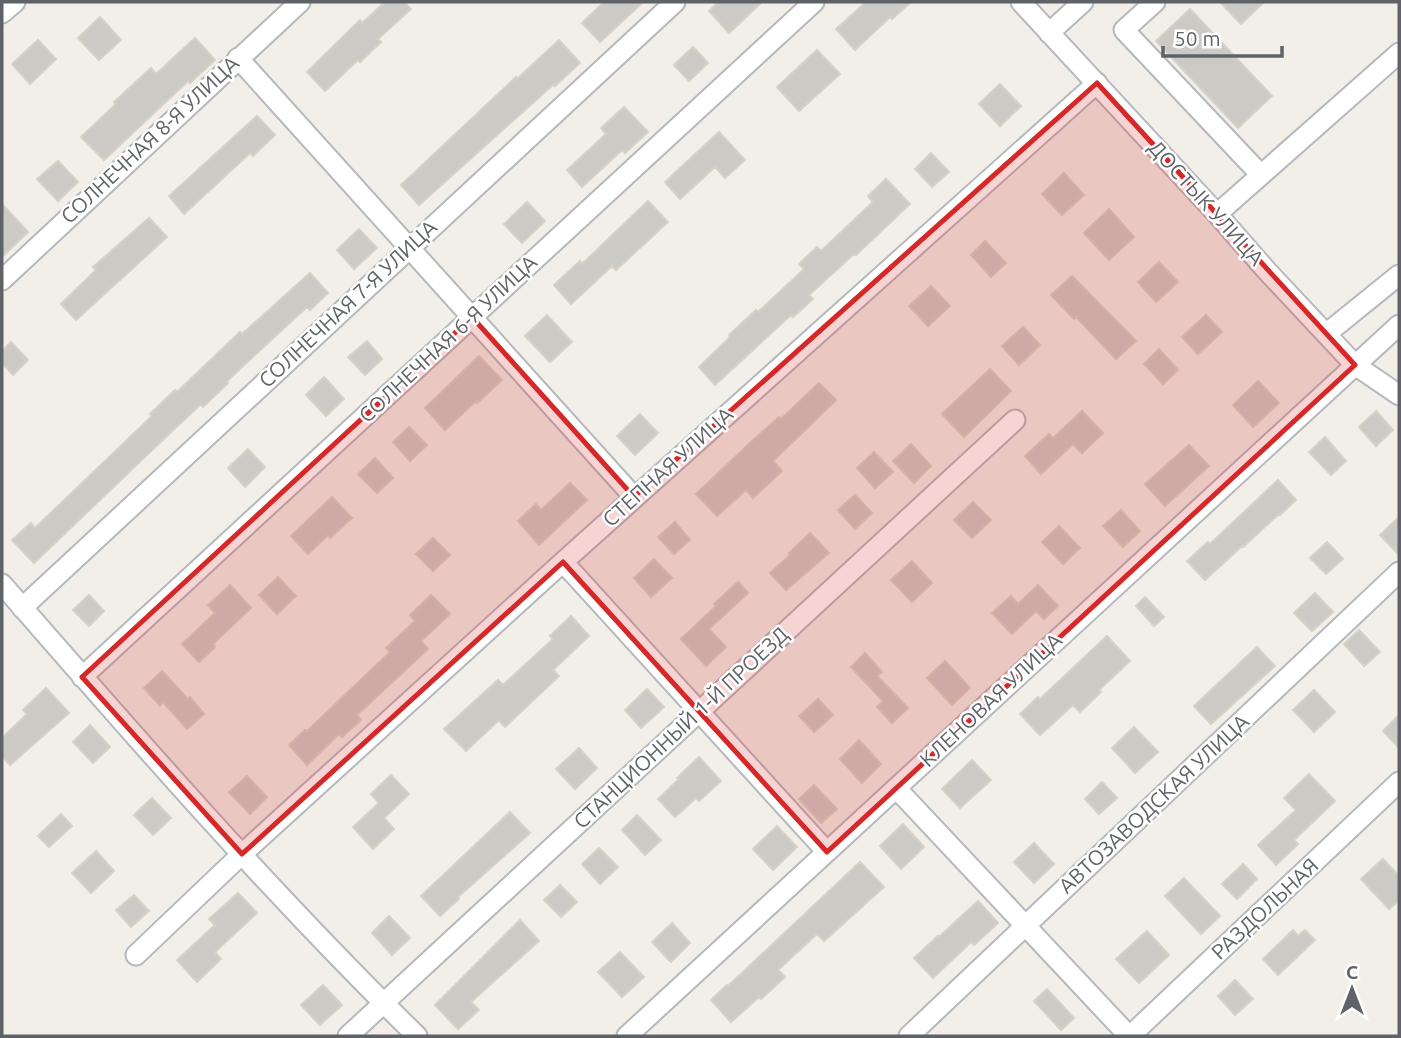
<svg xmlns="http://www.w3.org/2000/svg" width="1401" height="1038" viewBox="0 0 1401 1038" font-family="Ubuntu,sans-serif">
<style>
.building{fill:#cccac5;stroke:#d6d1c6;stroke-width:2}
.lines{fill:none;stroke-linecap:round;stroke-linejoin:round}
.minor-casing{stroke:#b5b8bc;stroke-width:23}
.minor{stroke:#fff;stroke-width:19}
.marked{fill:#d62828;fill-opacity:0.2;stroke:#d62828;stroke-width:5;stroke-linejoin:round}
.labels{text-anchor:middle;stroke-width:5;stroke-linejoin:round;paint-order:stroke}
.street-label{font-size:21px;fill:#5f6368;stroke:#fff}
</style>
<rect width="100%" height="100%" fill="#f1efe8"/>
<path class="building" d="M385 2H404L411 9 378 39 381 42 360 62 358 60 325 91 307 72 360 20 362 23Z
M604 2H643L600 42 582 23Z
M718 2H762L729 33 709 11Z
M866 2H911L892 19 890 17 855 50 836 29Z
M1220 2H1264L1241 24Z
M1190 9 1272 96 1238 128 1156 41Z
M100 17 121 40 99 60 78 38Z
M195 38 215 60 190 83 188 81 104 160 81 137 116 104 114 102 151 68 156 74Z
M38 40 56 59 30 84 12 64Z
M559 40 580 63 555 86 554 84 419 205 401 185 516 77 517 79Z
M693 47 708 63 689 81 674 65Z
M817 50 840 74 799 111 777 87Z
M1000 84 1021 106 1000 126 979 104Z
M624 107 648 132 625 153 622 150 582 187 567 170 606 134 601 128Z
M257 116 275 135 253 156 250 153 184 214 169 196Z
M719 132 745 160 725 178 715 167 680 199 665 182Z
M931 153 949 172 932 187 915 169Z
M58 161 78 182 58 201 37 179Z
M1064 173 1084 195 1062 215 1042 194Z
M886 179 910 204 856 255 854 254 809 295 813 299 793 317 791 315 715 385 699 367 730 337 729 335 756 310 758 312 804 269 799 264 817 247 821 251 873 202 868 196Z
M648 201 668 222 616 270 612 266 571 304 554 285 580 261 582 264Z
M527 202 545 221 522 243 504 224Z
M2 204 28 232 2 257Z
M1109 209 1134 237 1109 260 1084 233Z
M149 218 167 237 76 320 61 304 96 270 93 267Z
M359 229 377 248 354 269 337 250Z
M985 241 1006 263 991 277 971 255Z
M1159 262 1178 282 1156 302 1138 282Z
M310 273 328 293 310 310 307 307 270 341 226 382 228 383 203 407 201 404 169 434 34 563 12 540 31 523 35 528 152 416 150 414 175 390 177 392 240 332 242 334Z
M1072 276 1136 341 1116 359 1076 317 1074 319 1051 295Z
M931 286 950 306 928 326 909 306Z
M547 315 572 342 550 362 525 336Z
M1206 315 1222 332 1198 354 1182 337Z
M1023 327 1040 345 1019 365 1002 346Z
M367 341 382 359 365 375 348 357Z
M11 342 28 360 13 375 2 363V351Z
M1159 349 1178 370 1163 384 1144 364Z
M479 356 502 380 477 403 476 401 445 430 425 408Z
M990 369 1011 391 964 437 942 414Z
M324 377 344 399 326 416 306 395Z
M1258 381 1279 403 1253 427 1233 405Z
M819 383 836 400 773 461 782 471 753 498 746 490 717 516 696 494 753 440 779 417 781 419Z
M1082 411 1103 433 1082 453 1073 444 1041 474 1025 456 1049 434 1053 438Z
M1376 411 1393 430 1376 446 1359 427Z
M640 414 658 433 635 455 617 436Z
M409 427 427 445 410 461 393 442Z
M1325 437 1346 461 1331 475 1309 452Z
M911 444 931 466 914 483 893 461Z
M1189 445 1209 466 1165 506 1145 484Z
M248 449 265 467 245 487 228 468Z
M874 452 893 472 875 488 857 468Z
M375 458 393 478 377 493 358 474Z
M1278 480 1296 500 1280 515 1279 514 1243 547 1242 546 1205 580 1187 561 1208 542 1210 544Z
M570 483 587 500 539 545 518 521 536 504 541 510Z
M855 495 872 513 855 529 838 510Z
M332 497 352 518 330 538 328 535 308 554 291 536Z
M973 502 991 520 972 538 954 520Z
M1121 510 1140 531 1123 547 1103 526Z
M1399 517V555L1380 535Z
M675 522 690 540 674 554 658 537Z
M1059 526 1080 548 1063 564 1042 542Z
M810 533 829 553 786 590 770 573 790 555 789 553Z
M433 538 450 555 433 571 416 554Z
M1327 542 1343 559 1326 574 1310 558Z
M654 559 672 578 651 597 634 578Z
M912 561 932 583 912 602 891 580Z
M278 577 296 596 277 614 259 595Z
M738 582 748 593 709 629 726 647 706 666 681 639 716 606 714 604Z
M230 585 251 608 213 644 215 647 199 662 182 644 215 613 208 605Z
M1038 585 1058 606 1044 619 1036 611 1012 634 992 613 1011 596 1018 604Z
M1315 593 1333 612 1312 631 1294 613Z
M89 595 104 611 89 626 73 610Z
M431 595 450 614 421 641 428 649 357 715 361 720 342 737 339 734 307 765 289 745 305 730 307 731 390 652 386 648 415 621 410 615Z
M1145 597 1164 617 1154 626 1136 606Z
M571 616 589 636 553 670 559 676 505 727 499 720 466 751 444 729 498 680 503 685 553 639 550 636Z
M1359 630 1380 652 1364 666 1344 644Z
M1107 636 1130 661 1099 690 1101 692 1080 712 1073 705 1040 735 1020 714 1038 697 1040 699Z
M1257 647 1275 666 1211 724 1194 706Z
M865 653 882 672 877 676 908 708 892 723 877 707 883 701 851 667Z
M945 661 970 688 952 705 927 678Z
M162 671 188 699 190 697 204 714 187 729 163 702 160 706 144 688Z
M46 688 69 713 10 765 2 756V738L27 714 23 710Z
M647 689 664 707 641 728 625 710Z
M1314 690 1335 712 1314 732 1293 710Z
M818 699 833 715 814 732 799 716Z
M1399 715V748L1383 731Z
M90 725 110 747 93 763 73 742Z
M1134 727 1158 752 1135 773 1112 748Z
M859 740 881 764 862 783 840 759Z
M579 748 597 768 575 789 556 769Z
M699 757 721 781 699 801 696 798 675 817 658 799 679 779 677 778Z
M972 760 991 780 960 808 942 789Z
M1309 774 1335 801 1294 840 1298 844 1276 865 1258 845 1296 810 1284 798Z
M391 775 409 794 384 818 394 829 373 849 353 827 379 803 371 794Z
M247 776 267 797 250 814 229 792Z
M1102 782 1117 798 1099 814 1085 799Z
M814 785 837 809 821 823 799 799Z
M152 798 171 818 153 835 134 815Z
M510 812 530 833 458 897 459 899 440 916 421 896Z
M61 814 72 826 49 847 38 836Z
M637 815 661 840 645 855 622 830Z
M903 824 924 847 901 869 880 846Z
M777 826 797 847 773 870 753 849Z
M1034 843 1054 864 1034 883 1014 862Z
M599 848 618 867 600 884 582 864Z
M96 851 114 871 91 893 72 873Z
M1383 859 1399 876V900L1389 909 1361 879Z
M860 862 884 887 824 941 817 934 778 970 785 977 761 999 759 997 731 1022 711 1000 727 985 728 986Z
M1243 864 1257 879 1237 899 1222 884Z
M1184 878 1220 916 1201 934 1165 896Z
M560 885 577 902 561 917 544 900Z
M238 893 257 913 215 952 221 959 197 982 177 960 215 925 209 919Z
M134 895 149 911 131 927 116 910Z
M978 901 998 923 974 945 971 942 933 978 914 958 938 936 939 937Z
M389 916 410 938 392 955 372 933Z
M520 920 539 941 471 1002 479 1010 458 1029 435 1005Z
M672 923 690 943 671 962 652 942Z
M1293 930 1298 936 1305 930 1315 940 1278 975 1263 959Z
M1147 931 1169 955 1139 983 1116 959Z
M620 952 644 977 622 997 598 972Z
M1235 980 1253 999 1235 1015 1218 996Z
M323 985 342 1005 320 1025 301 1005Z
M1047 989 1074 1018 1061 1030 1034 1001Z"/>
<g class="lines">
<g class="minor-casing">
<path id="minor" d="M1021 2 1217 214 1267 271 1355 365 1399 395
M1155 2 1124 30 1261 175
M2 13 15 2
M1049 33 1083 2
M238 58 634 497
M1217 214 1399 53
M2 280 300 2
M1326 334 1399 275
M563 562 827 852
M2 584C136 738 271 893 417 1036
M22 608 675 2
M82 677 814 2
M896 788 1129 1036
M136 955 242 854 563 562 1097 83
M348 1036 1015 420
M627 1036 1399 325
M909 1036 1399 572
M1130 1036 1399 782"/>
</g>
<use href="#minor" class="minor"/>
</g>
<path class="marked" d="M1097 83 1355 365 827 852 563 562 242 854 82 677 472 317 634 497Z"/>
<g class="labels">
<g class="street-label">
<text transform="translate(150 140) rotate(-43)" y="7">СОЛНЕЧНАЯ 8-Я УЛИЦА</text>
<text transform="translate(1206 203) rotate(48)" y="7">ДОСТЫК УЛИЦА</text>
<text transform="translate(348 304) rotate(-43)" y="7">СОЛНЕЧНАЯ 7-Я УЛИЦА</text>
<text transform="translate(448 339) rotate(-43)" y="7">СОЛНЕЧНАЯ 6-Я УЛИЦА</text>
<text transform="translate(668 467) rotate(-42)" y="7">СТЕПНАЯ УЛИЦА</text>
<text transform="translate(991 700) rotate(-43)" y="7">КЛЕНОВАЯ УЛИЦА</text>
<text transform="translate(681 728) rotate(-43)" y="7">СТАНЦИОННЫЙ 1-Й ПРОЕЗД</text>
<text transform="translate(1154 804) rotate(-43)" y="7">АВТОЗАВОДСКАЯ УЛИЦА</text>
<text transform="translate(1265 909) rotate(-43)" y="7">РАЗДОЛЬНАЯ</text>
</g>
</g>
<rect width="1401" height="1038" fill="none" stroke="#5f6368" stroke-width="7"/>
<g transform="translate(1352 989)" stroke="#ffffff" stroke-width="5" paint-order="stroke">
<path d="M0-5L12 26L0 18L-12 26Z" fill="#5f6368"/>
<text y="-10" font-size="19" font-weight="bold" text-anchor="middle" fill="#5f6368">С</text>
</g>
<path d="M1163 46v10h119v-10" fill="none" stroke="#5f6368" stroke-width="3.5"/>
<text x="1174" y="46" font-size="21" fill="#5f6368" stroke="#ffffff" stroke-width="5" paint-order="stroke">50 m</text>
</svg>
